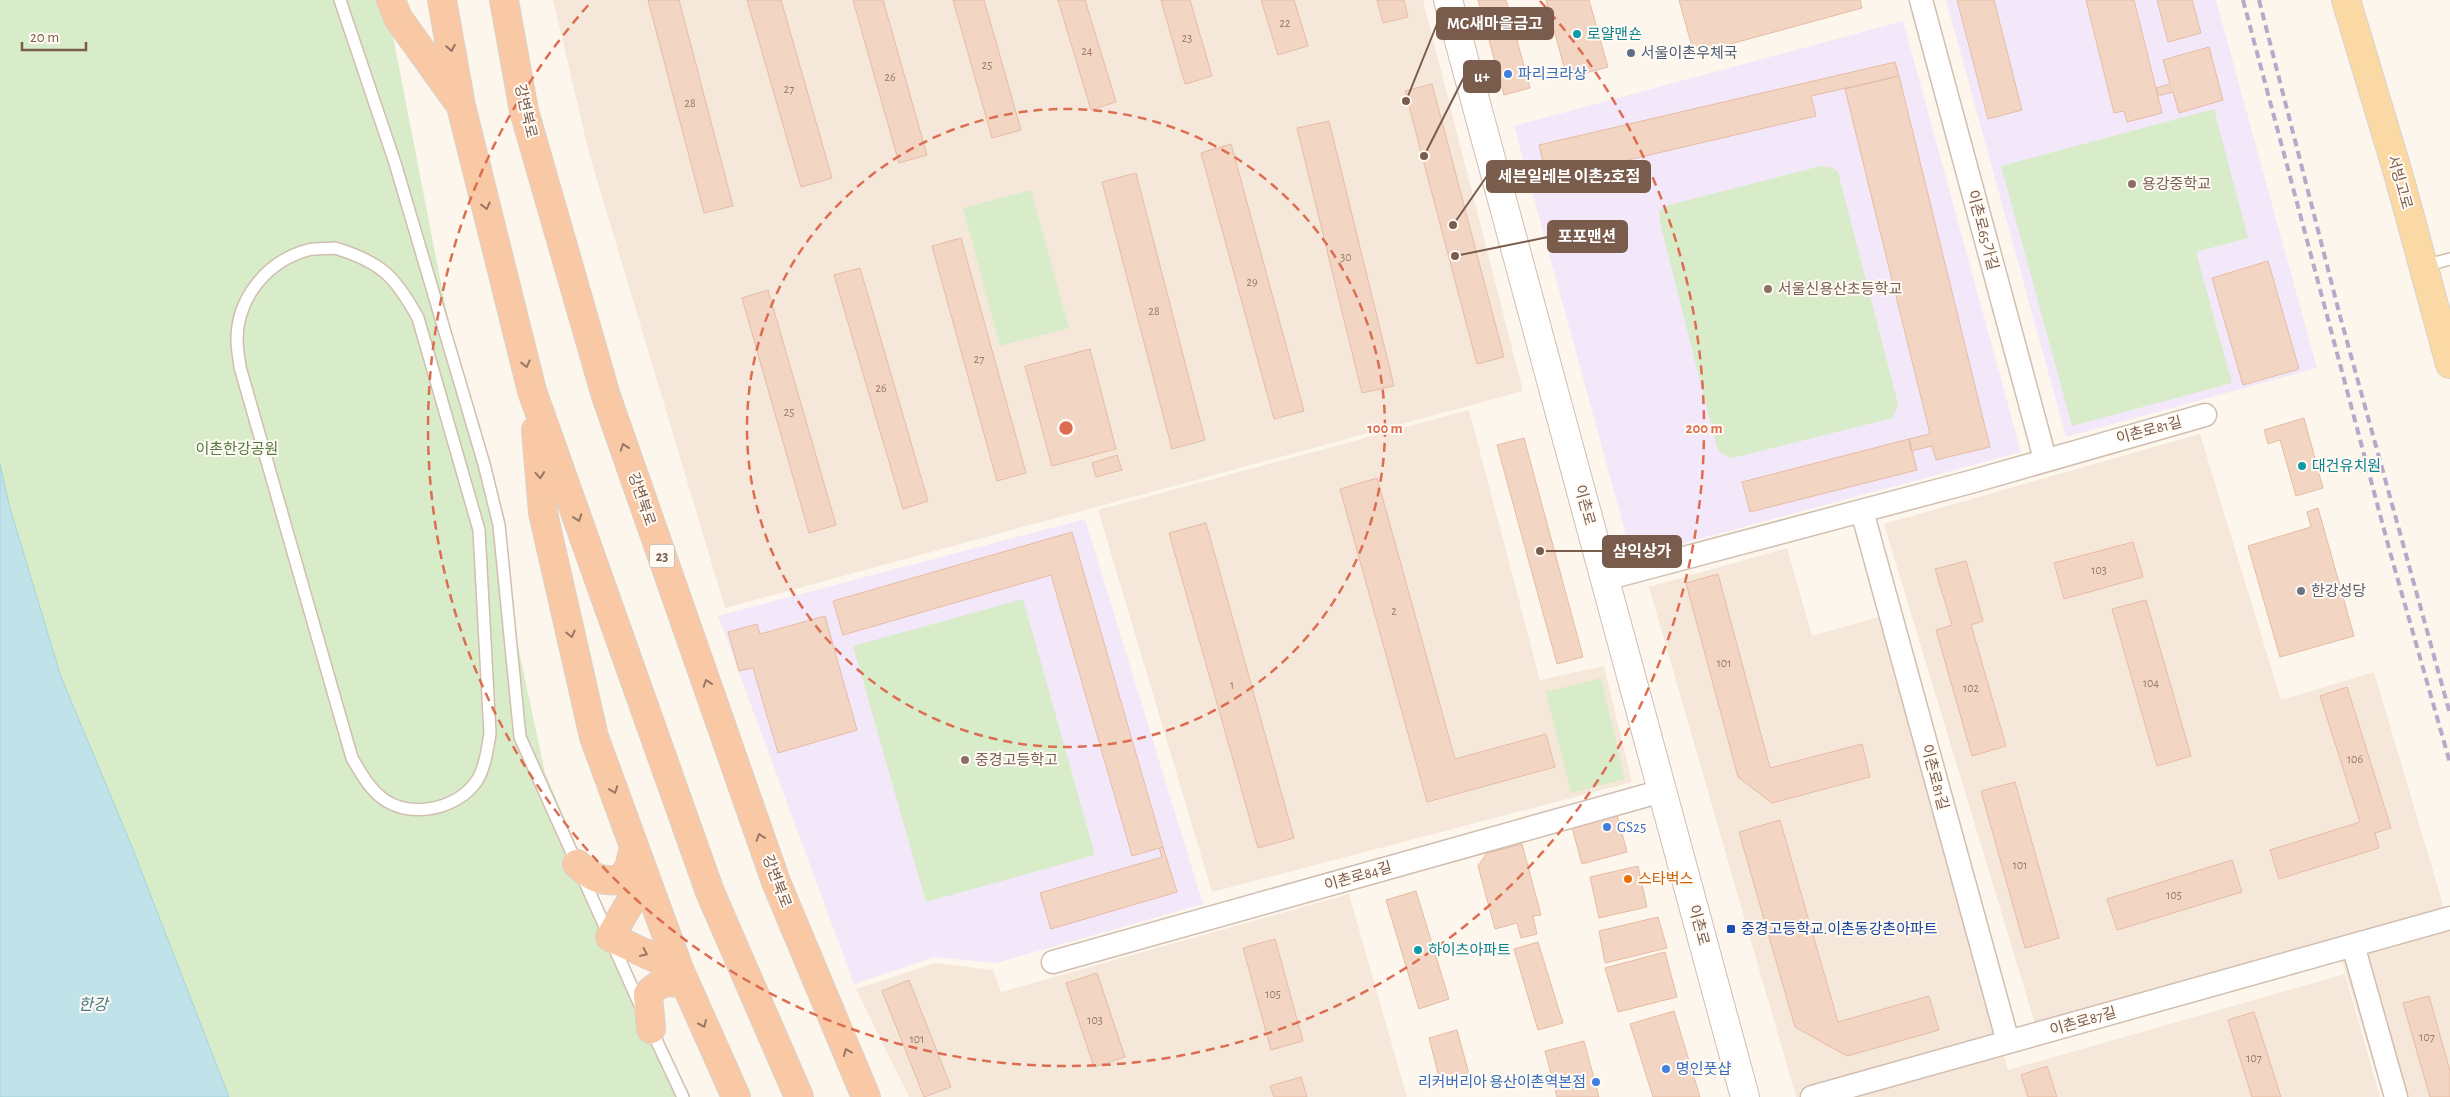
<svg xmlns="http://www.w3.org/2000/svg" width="2450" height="1097" viewBox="0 0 2450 1097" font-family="'Alegreya Sans','Noto Sans KR',sans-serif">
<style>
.residential{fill:#f5e8da}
.education{fill:#f3e8fa}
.green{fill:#d8ecc9}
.water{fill:#bfe3e8;stroke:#a5d3da}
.building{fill:#f3d5c3;stroke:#e6bba3}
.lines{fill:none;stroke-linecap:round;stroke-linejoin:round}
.service-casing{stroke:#d1beb0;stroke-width:14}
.minor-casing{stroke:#d1beb0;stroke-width:25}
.tertiary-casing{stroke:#d1beb0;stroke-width:30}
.primary-casing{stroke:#dad1cd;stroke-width:30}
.trunk-casing{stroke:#dad1cd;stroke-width:30}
.service{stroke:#fff;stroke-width:11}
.minor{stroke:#fff;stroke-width:22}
.tertiary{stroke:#fff;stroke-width:28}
.primary{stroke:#fbd9a5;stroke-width:28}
.trunk{stroke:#f9c8a4;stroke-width:28}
.rail{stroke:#b9a8c9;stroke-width:4;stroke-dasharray:8 5;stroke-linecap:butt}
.oneway{stroke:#9a7763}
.ring{fill:none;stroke:#dc6d51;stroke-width:2.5;stroke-dasharray:9 6}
.culture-dot{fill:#0f9aa8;stroke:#fffaf3;stroke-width:2}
.service-dot{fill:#5c6f8a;stroke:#fffaf3;stroke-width:2}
.shop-dot{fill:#3f7fe0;stroke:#fffaf3;stroke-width:2}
.education-dot{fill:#8d6e63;stroke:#fffaf3;stroke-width:2}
.worship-dot{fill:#6b7280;stroke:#fffaf3;stroke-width:2}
.food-dot{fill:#e8710a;stroke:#fffaf3;stroke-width:2}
.transit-dot{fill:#1a4fb4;stroke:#fffaf3;stroke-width:2}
.labels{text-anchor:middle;stroke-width:4;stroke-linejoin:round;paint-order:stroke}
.number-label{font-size:12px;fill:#987a6a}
.shield{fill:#fffaf3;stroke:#a28b7f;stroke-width:1}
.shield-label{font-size:14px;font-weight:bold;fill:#7a5c4d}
.culture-label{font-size:15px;fill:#0d838f;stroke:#fffaf3;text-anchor:start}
.service-label{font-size:15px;fill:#4e5e75;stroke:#fffaf3;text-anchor:start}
.shop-label{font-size:15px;fill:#366cbe;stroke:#fffaf3;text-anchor:start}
.street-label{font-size:15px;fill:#7a5c4d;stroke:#fffaf3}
.education-label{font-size:15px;fill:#785e54;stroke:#fffaf3;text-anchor:start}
.park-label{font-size:15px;fill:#537a41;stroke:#fffaf3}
.worship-label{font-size:15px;fill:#5b616d;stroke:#fffaf3;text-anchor:start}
.food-label{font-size:15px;fill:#c56008;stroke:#fffaf3;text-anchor:start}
.transit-label{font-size:15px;fill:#164399;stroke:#fffaf3;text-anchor:start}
.water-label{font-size:16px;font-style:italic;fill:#437c86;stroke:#fffaf3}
.centre{fill:#dc6d51;stroke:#fffaf3;stroke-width:2.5}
.ring-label{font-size:15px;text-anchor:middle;font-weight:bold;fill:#dc6d51;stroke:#fffaf3;stroke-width:4;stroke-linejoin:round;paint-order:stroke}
.leader{fill:none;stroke:#7a5c4d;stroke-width:2}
.callout-dot{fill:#7a5c4d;stroke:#fffaf3;stroke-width:2}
.callout{fill:#7a5c4d;stroke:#7a5c4d;stroke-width:2}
.callout-label{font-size:16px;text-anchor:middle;font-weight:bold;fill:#fff}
</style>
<rect width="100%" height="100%" fill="#fdf6ec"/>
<path class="residential" d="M553 0H1423L1523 391 725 608 589 153Z
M1469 410 1540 680 1604 666 1632 782 1212 892 1098 510Z
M2200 434 2281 700 2374 672 2450 928V1097H2383L2336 940 2036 1027 1884 524Z
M1787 548 1812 636 1878 617 2008 1070 2345 974 2380 1097H1796L1649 587Z
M1349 894 1407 1097H909L856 989 935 963 993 970 1001 992Z"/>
<path class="education" d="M1946 0H2216L2317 368 2066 437Z
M1903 21 2021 452 1632 557 1514 126Z
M1085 519 1203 904 996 963 934 957 854 984 718 616Z"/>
<path class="green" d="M0 0H386L444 299 545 773 684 1097H229L130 842 61 677 9 505 0 464Z
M2214 109 2248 238 2196 252 2232 383 2072 426 2001 166Z
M1821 166 1833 168 1838 172 1898 404 1893 418 1733 458 1722 454 1717 448 1661 227 1659 212 1665 206Z
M1031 190 1069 328 1000 346 963 208Z
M1023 599 1095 855 926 902 853 646Z
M1601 678 1625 779 1571 793 1546 692Z"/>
<path class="water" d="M0 464 9 505 61 677 130 842 229 1097H0Z"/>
<path class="building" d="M648 0H679L733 206 704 213Z
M747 0H781L832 178 801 187Z
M853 0H883L927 155 899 163Z
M953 0H984L1021 130 992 138Z
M1058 0H1085L1116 102 1091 110Z
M1161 0H1190L1212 76 1185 84Z
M1261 0H1294L1308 46 1278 55Z
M1377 0H1404L1408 17 1383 23Z
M1478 0H1506L1530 88 1504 95Z
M1546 0H1589L1608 67 1567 78Z
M1679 0H1860L1862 8 1694 54Z
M1957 0H1994L2022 110 1988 119Z
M2086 0H2134L2162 113 2127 122 2124 111 2114 113Z
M2157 0H2192L2201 33 2168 42Z
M2209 47 2223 100 2179 113 2173 92 2158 96 2156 88 2170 84 2163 60Z
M1895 62 1899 76 1811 96 1816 116 1547 179 1539 145Z
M1899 76 1990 447 1936 460 1932 446 1911 451 1909 439 1930 434 1845 89Z
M1432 84 1504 357 1477 364 1405 91Z
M1329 121 1394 386 1362 393 1297 128Z
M1231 144 1304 411 1274 419 1201 153Z
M1136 173 1205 440 1172 449 1102 182Z
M961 238 1026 473 997 481 932 246Z
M2268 261 2299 369 2243 385 2212 278Z
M860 268 928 501 903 509 834 275Z
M768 290 836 525 809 533 742 298Z
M1090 349 1116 449 1052 466 1025 366Z
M2304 418 2323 488 2296 496 2280 440 2268 444 2264 430Z
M1524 438 1583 657 1557 664 1497 445Z
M1909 439 1917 470 1750 512 1742 482Z
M1117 455 1122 470 1096 477 1092 463Z
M1377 478 1455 759 1546 734 1555 767 1427 802 1340 489Z
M2318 508 2354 636 2280 657 2248 546 2311 527 2307 512Z
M1206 523 1294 838 1258 848 1169 533Z
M1072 532 1163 847 1132 856 1051 575 843 635 833 601Z
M2133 542 2143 577 2064 599 2054 563Z
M1966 561 1983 621 1971 625 2006 746 1972 756 1936 630 1952 625 1935 569Z
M1718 574 1770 768 1862 744 1870 777 1772 803 1738 777 1686 583Z
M2146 600 2191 756 2157 766 2112 609Z
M825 616 857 730 778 753 753 668 739 671 728 632 757 624 760 634Z
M2347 687 2391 828 2375 833 2379 848 2279 879 2270 850 2360 822 2320 696Z
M2015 782 2059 938 2025 948 1981 791Z
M1616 811 1627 852 1582 864 1571 824Z
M1780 820 1838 1022 1929 996 1939 1030 1847 1056 1795 1027 1739 832Z
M1522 844 1541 915 1533 916 1537 934 1521 938 1517 923 1495 929 1478 866 1487 853Z
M1163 847 1177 892 1051 929 1040 893 1162 857 1159 848Z
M2232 860 2242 892 2117 930 2107 899Z
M1638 866 1647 907 1599 918 1590 877Z
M1416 891 1449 999 1419 1009 1386 900Z
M1658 917 1667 948 1605 963 1599 931Z
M1275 939 1303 1041 1271 1050 1243 948Z
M1538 942 1563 1023 1538 1030 1514 949Z
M1665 952 1677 997 1618 1012 1605 968Z
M1097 973 1125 1057 1094 1067 1066 983Z
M909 980 951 1087 924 1097 882 991Z
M2429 996 2450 1071V1097H2430L2403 1003Z
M1674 1011 1700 1097H1653L1630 1024Z
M2254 1012 2281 1097H2252L2228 1020Z
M1457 1030 1469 1074 1440 1081 1429 1038Z
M1584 1041 1599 1097H1557L1545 1051Z
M2047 1066 2057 1097H2028L2021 1075Z
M1301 1077 1307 1097H1274L1270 1086Z"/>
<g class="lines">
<g class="service-casing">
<path id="service" d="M340 0 395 163 484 464 499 525 520 737 640 1005
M335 248C381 262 395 276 418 318L479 530 490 734C487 750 485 769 476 782 456 810 409 819 382 798 368 787 361 773 352 758L240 367C239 358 237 349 237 340 237 298 267 261 308 250 316 248 327 249 335 248Z
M2423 266 2450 259
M651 1029 683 1097"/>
</g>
<g class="minor-casing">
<path id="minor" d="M1921 0 2045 459
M1862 511 2008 1042
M1605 579 1974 481 2205 415
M2353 945 2396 1097
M1053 962 1662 791
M1812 1097 2450 918"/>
</g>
<g class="tertiary-casing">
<path id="tertiary" d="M1448 0 1745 1097"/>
</g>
<g class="primary-casing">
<path id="primary" d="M2346 0 2398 173 2450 364"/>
</g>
<g class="trunk-casing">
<path id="trunk" d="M391 0 398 18 456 99
M442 0 461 106 532 391 710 892 799 1097
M504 0 524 111 606 396 776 882 866 1097
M536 430 543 513 594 737 679 969 736 1097
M577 864C591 877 600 882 620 880L629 868 634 848
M645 877 610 937 679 969
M651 1029 648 994C660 981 669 980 686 985"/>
</g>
<use href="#service" class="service"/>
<use href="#minor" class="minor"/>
<use href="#tertiary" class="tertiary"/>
<use href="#primary" class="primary"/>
<use href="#trunk" class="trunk"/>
<path class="rail" d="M2243 0 2390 552 2450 763
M2259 0 2340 316 2450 714"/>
</g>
<defs><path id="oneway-chevron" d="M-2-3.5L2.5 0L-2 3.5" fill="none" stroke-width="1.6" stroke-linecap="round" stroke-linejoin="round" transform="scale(1.25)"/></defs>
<g class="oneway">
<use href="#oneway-chevron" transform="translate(451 48) rotate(80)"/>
<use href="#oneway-chevron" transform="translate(486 206) rotate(76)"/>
<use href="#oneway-chevron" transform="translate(526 364) rotate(76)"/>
<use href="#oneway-chevron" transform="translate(624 447) rotate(-109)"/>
<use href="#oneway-chevron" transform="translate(540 475) rotate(85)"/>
<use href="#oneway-chevron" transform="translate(578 518) rotate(70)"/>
<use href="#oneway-chevron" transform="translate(571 634) rotate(77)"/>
<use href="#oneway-chevron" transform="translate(707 683) rotate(-109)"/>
<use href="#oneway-chevron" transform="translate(614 790) rotate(70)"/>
<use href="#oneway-chevron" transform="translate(760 837) rotate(-109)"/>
<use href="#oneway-chevron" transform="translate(644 953) rotate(25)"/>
<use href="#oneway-chevron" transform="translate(703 1024) rotate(66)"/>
<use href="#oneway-chevron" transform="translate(847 1052) rotate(-113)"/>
</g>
<g class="ring">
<circle cx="1066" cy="428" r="319"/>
<path d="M1540 1A638 638 0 1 1 592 1"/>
</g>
<g class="culture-dot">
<circle cx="1577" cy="34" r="5"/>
<circle cx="2302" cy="466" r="5"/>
<circle cx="1418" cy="950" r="5"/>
</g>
<circle class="service-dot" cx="1631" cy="53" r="5"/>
<g class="shop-dot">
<circle cx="1508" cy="74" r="5"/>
<circle cx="1607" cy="827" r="5"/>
<circle cx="1666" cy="1069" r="5"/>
<circle cx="1596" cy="1082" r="5"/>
</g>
<g class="education-dot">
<circle cx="2132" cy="184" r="5"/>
<circle cx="1768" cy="289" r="5"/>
<circle cx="965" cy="760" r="5"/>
</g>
<circle class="worship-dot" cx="2301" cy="591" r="5"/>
<circle class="food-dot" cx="1628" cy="879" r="5"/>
<rect class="transit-dot" x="1726" y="924" width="10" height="10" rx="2.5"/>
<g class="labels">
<g class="number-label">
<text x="1285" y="27">22</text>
<text x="1187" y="42">23</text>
<text x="1087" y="55">24</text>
<text x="987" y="69">25</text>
<text x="890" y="81">26</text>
<text x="789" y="93">27</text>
<text x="690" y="107">28</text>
<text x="1346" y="261">30</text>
<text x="1252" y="286">29</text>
<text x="1154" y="315">28</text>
<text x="979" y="363">27</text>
<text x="881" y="392">26</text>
<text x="789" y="416">25</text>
<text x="2099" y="574">103</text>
<text x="1394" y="615">2</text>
<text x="1724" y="667">101</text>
<text x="2151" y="687">104</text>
<text x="1232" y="689">1</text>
<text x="1971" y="692">102</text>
<text x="2355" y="763">106</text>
<text x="2020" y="869">101</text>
<text x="2174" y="899">105</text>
<text x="1273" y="998">105</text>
<text x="1095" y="1024">103</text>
<text x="2427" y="1041">107</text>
<text x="917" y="1043">101</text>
<text x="2254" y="1062">107</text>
</g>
<rect class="shield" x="649.5" y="544.5" width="25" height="23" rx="4"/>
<g class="shield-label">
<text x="662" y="561">23</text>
</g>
<g class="culture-label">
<text x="1587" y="39">로얄맨숀</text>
<text x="2312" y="471">대건유치원</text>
<text x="1428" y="955">하이츠아파트</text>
</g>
<g class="service-label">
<text x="1641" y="58">서울이촌우체국</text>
</g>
<g class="shop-label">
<text x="1518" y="79">파리크라상</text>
<text x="1617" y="832">GS25</text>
<text x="1676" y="1074">명인풋샵</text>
<text x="1586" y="1087" text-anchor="end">리커버리아 용산이촌역본점</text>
</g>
<g class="street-label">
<text transform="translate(526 111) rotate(77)" y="5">강변북로</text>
<text transform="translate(2400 182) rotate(74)" y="5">서빙고로</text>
<text transform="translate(1983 230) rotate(75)" y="5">이촌로65가길</text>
<text transform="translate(2149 430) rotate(-15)" y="5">이촌로81길</text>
<text transform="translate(642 499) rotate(71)" y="5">강변북로</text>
<text transform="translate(1585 505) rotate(75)" y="5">이촌로</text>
<text transform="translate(1935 777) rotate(75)" y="5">이촌로81길</text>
<text transform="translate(1358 876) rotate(-16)" y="5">이촌로84길</text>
<text transform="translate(777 881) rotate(69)" y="5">강변북로</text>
<text transform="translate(1699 925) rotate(75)" y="5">이촌로</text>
<text transform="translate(2083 1021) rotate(-16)" y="5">이촌로87길</text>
</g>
<g class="education-label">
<text x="2142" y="189">용강중학교</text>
<text x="1778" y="294">서울신용산초등학교</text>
<text x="975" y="765">중경고등학고</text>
</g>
<g class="park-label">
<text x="237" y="454">이촌한강공원</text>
</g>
<g class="worship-label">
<text x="2311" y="596">한강성당</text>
</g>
<g class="food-label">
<text x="1638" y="884">스타벅스</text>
</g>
<g class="transit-label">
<text x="1741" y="934">중경고등학교.이촌동강촌아파트</text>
</g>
<g class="water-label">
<text x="93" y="1010">한강</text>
</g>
</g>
<circle cx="1066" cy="428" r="8" class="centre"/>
<g class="ring-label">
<text x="1385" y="433">100 m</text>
<text x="1704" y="433">200 m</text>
</g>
<path class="leader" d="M1406 101L1437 24M1424 156L1464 77M1453 225L1487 176M1455 256L1548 237M1540 551L1603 551"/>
<g class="callout-dot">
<circle cx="1406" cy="101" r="5"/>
<circle cx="1424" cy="156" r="5"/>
<circle cx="1453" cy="225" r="5"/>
<circle cx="1455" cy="256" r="5"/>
<circle cx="1540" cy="551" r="5"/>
</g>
<g class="callout">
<rect x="1437" y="8" width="116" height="31" rx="5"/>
<rect x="1464" y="61" width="36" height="31" rx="5"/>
<rect x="1487" y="161" width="163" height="31" rx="5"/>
<rect x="1548" y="221" width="79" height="31" rx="5"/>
<rect x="1603" y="536" width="78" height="31" rx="5"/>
</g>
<g class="callout-label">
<text x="1495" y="29">MG새마을금고</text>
<text x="1482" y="82">u+</text>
<text x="1569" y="182">세븐일레븐 이촌2호점</text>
<text x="1587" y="242">포포맨션</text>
<text x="1642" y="557">삼익상가</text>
</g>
<path d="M22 42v8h64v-8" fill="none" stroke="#7a5c4d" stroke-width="2.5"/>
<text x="30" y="42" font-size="15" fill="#7a5c4d" stroke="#fffaf3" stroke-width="4" paint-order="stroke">20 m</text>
</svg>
